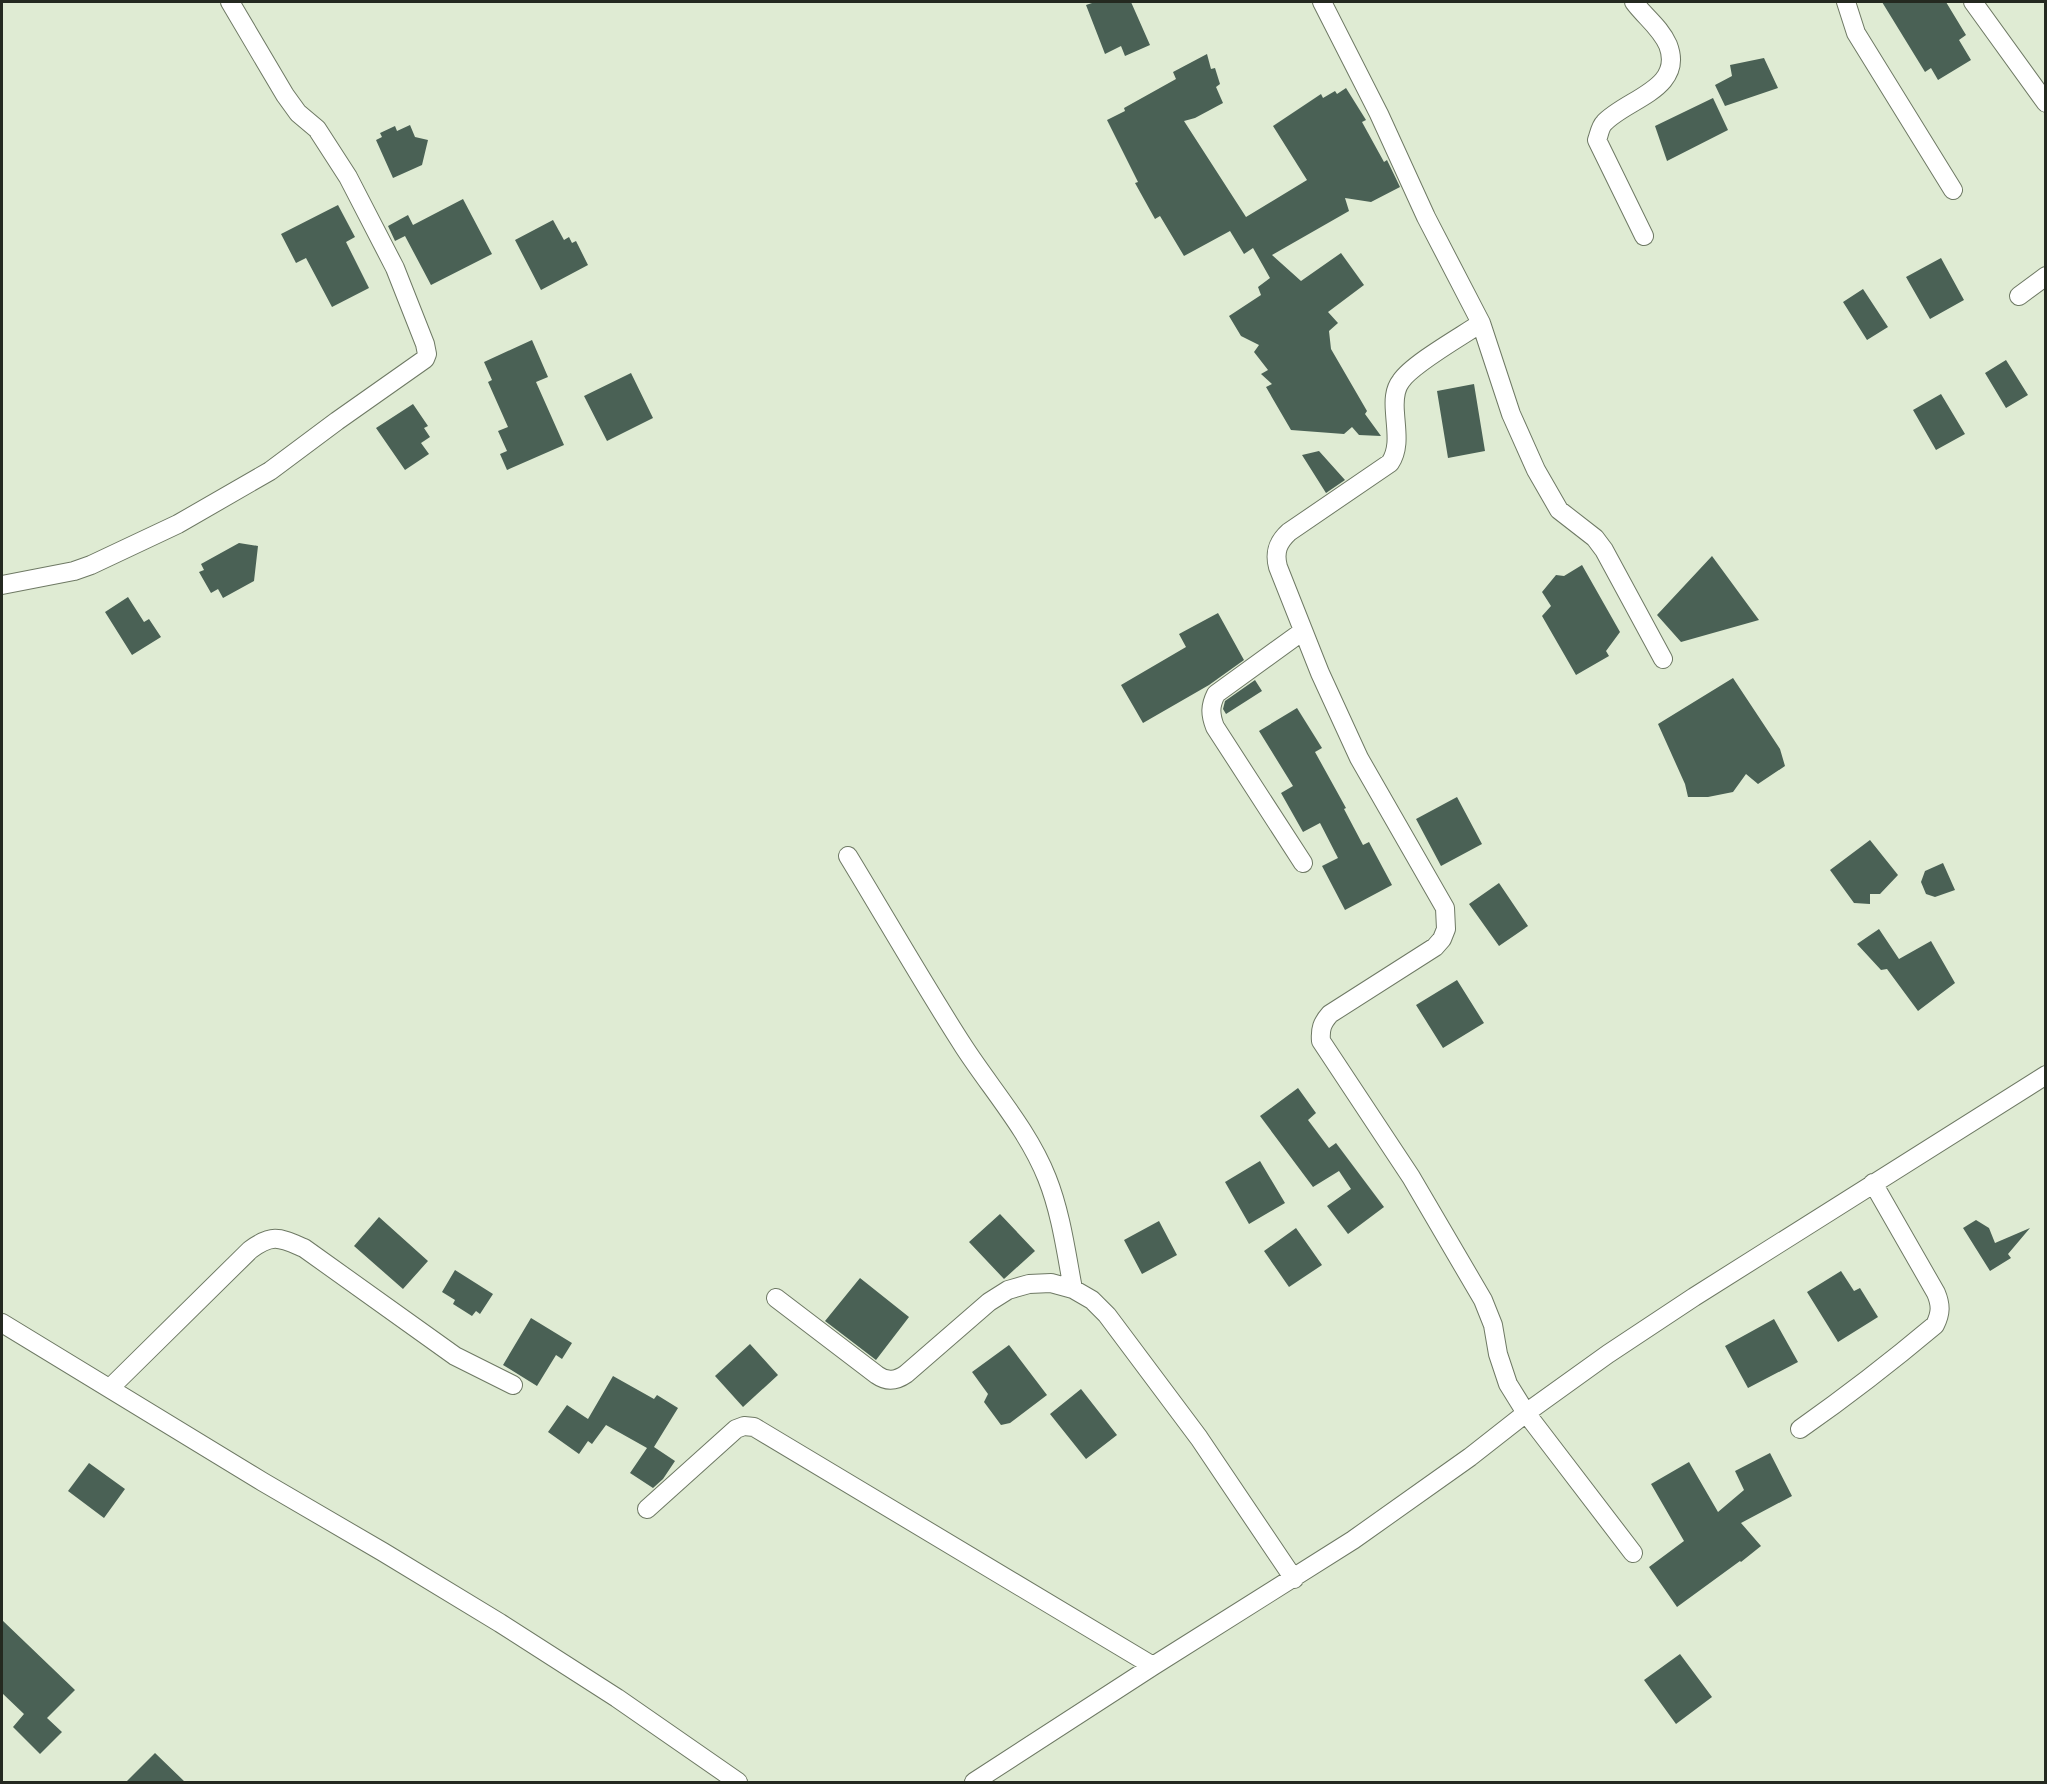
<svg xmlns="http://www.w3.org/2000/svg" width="2047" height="1784" viewBox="0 0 2047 1784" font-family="Ubuntu,sans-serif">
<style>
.building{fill:#4a6155}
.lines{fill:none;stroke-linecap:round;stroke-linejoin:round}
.street-casing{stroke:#6e7964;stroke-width:20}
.street{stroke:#fff;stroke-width:18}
</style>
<rect width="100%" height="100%" fill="#dfebd3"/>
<path class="building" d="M1095 2H1131L1150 45 1125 56 1121 46 1105 54 1086 5Z
M1882 2H1946L1966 35 1959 40 1971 60 1938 80 1931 68 1925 72Z
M1207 54 1211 69 1215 68 1220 84 1216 87 1223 103 1195 118 1184 121 1246 217 1307 180 1273 126 1321 94 1323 98 1335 91 1337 94 1346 88 1366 120 1362 122 1384 162 1387 160 1400 187 1371 202 1345 198 1349 211 1272 255 1301 281 1341 253 1364 285 1328 312 1338 323 1329 331 1331 349 1367 411 1365 414 1381 436 1359 435 1352 427 1344 434 1291 430 1266 387 1272 384 1261 374 1268 370 1254 352 1259 345 1241 336 1229 316 1261 295 1258 287 1270 278 1253 248 1244 254 1230 231 1184 256 1160 216 1155 219 1135 183 1138 182 1107 120 1125 111 1124 108 1176 79 1173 72Z
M1764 58 1778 88 1725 106 1715 85 1732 76 1730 65Z
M1713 98 1728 130 1667 161 1655 126Z
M410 125 415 137 428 140 422 165 393 178 376 140 382 137 380 133 395 126 397 131Z
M463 199 492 254 431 285 405 236 395 241 388 226 408 215 413 225Z
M338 205 355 237 346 242 369 288 332 307 306 258 296 263 281 234Z
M553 220 564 240 569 237 572 243 576 241 588 265 541 290 515 240Z
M1941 258 1964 300 1930 319 1906 277Z
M1863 289 1888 327 1867 340 1843 302Z
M532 340 548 377 536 382 564 445 507 470 500 454 507 451 498 431 508 427 488 382 492 380 484 362Z
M2006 360 2028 395 2006 408 1985 373Z
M631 373 653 418 607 441 584 396Z
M1474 384 1485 451 1448 458 1437 391Z
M1941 394 1965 434 1936 450 1913 410Z
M413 404 428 426 424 428 430 437 421 443 429 454 405 470 376 428Z
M1319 451 1345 480 1326 493 1302 455Z
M239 543 258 546 254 581 223 598 218 589 211 593 199 572 204 570 201 564Z
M1712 556 1759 620 1681 642 1657 615Z
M1582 565 1620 632 1606 651 1609 656 1576 675 1542 616 1551 606 1542 592 1556 575 1564 576Z
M128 597 144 622 149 619 161 637 132 655 105 612Z
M1218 613 1244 660 1209 685 1143 723 1121 685 1186 647 1179 634Z
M1733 678 1780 749 1785 766 1758 784 1746 774 1733 792 1708 797H1688L1685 784 1658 724Z
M1255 680 1262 691 1226 714 1223 709 1225 701Z
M1297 708 1322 748 1315 752 1346 808 1344 809 1363 845 1369 842 1392 885 1345 910 1322 866 1338 858 1320 823 1303 832 1281 793 1293 786 1259 731Z
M1457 797 1482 844 1441 866 1416 819Z
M1870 840 1898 875 1880 894H1870V904L1854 903 1830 870Z
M1943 863 1955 890 1935 897 1926 894 1921 882 1925 871Z
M1499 883 1528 926 1499 946 1469 904Z
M1879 929 1899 959 1931 941 1955 983 1918 1011 1887 969 1881 970 1857 944Z
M1457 980 1484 1023 1443 1048 1416 1005Z
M1298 1088 1316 1113 1308 1120 1329 1148 1336 1143 1384 1207 1348 1234 1327 1206 1351 1189 1339 1171 1313 1187 1260 1116Z
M1260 1161 1285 1203 1249 1224 1225 1182Z
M1000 1214 1035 1251 1004 1279 969 1242Z
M379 1217 428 1261 403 1289 354 1246Z
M1976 1220 1989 1228 1995 1243 2030 1228 2008 1254 2011 1258 1990 1271 1963 1228Z
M1159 1221 1177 1255 1142 1274 1124 1240Z
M1296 1228 1322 1265 1289 1287 1264 1251Z
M455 1270 493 1294 480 1314 476 1311 472 1316 453 1304 455 1300 442 1292Z
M1841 1271 1854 1291 1860 1288 1878 1317 1838 1342 1807 1292Z
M860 1278 909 1317 876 1360 825 1321Z
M531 1318 572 1343 562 1359 556 1355 537 1386 503 1365Z
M1774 1319 1798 1362 1748 1388 1725 1346Z
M750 1344 778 1375 743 1407 715 1376Z
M1009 1345 1047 1395 1010 1423 1001 1425 984 1402 988 1394 972 1372Z
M613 1376 654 1399 657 1395 678 1408 654 1447 675 1461 663 1479 653 1488 630 1473 647 1448 606 1425 592 1444 588 1441 579 1454 548 1432 567 1405 588 1419Z
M1081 1389 1117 1435 1086 1459 1050 1414Z
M1770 1453 1792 1496 1741 1523 1761 1546 1741 1562 1740 1561 1677 1607 1649 1567 1684 1541 1651 1484 1689 1462 1718 1512 1744 1490 1735 1471Z
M89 1463 125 1489 104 1518 68 1491Z
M2 1620 75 1690 47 1718 62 1732 40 1754 13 1727 24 1714 2 1693Z
M1680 1654 1712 1697 1676 1724 1644 1680Z
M155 1753 185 1782H126Z"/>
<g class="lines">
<g class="street-casing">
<path id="street" d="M1322 2 1379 114 1426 217 1481 323 1511 414 1536 470 1559 510 1595 538 1604 550 1663 659
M1634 2C1645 17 1660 27 1668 45 1685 89 1626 99 1604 123 1600 127 1599 135 1597 140L1644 236
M1846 2 1856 33 1953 190
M1973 2 2046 103
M2019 296 2046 276
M1481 323C1462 336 1412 364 1401 381 1394 390 1394 401 1395 413 1396 430 1400 448 1390 463L1289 532C1278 542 1274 552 1278 567L1320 673 1359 758 1445 908 1446 929 1442 939 1435 947 1330 1014C1322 1023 1320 1029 1321 1041L1411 1177 1483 1300 1493 1325 1498 1354 1508 1384 1526 1413 1633 1553
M2 585 74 571 91 565 178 524 270 471 337 421 425 359 427 354 425 344 395 268 348 177 317 129 298 113 285 95 230 2
M1303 631 1216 694C1210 706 1210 714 1215 727L1303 863
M848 856C887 920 924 985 964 1047 992 1090 1028 1130 1047 1178 1061 1213 1066 1252 1073 1289
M776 1298 877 1375C887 1382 896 1381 906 1374L989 1302 1008 1290 1029 1284 1051 1283 1073 1289 1092 1300 1107 1315 1199 1438 1294 1579
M2 1323 263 1482 383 1552 500 1623 617 1698 738 1782
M110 1388 250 1250C273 1233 280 1238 304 1248L455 1356 513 1385
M1800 1429C1847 1396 1891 1362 1935 1325 1941 1313 1941 1305 1936 1293L1873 1183
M647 1509 736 1429 744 1426 754 1427 1153 1666
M974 1782 1153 1666 1353 1540 1470 1457 1526 1413 1608 1354 1694 1297 2046 1075"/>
</g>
<use href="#street" class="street"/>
</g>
<rect width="2047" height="1784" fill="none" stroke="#242920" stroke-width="6"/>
</svg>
